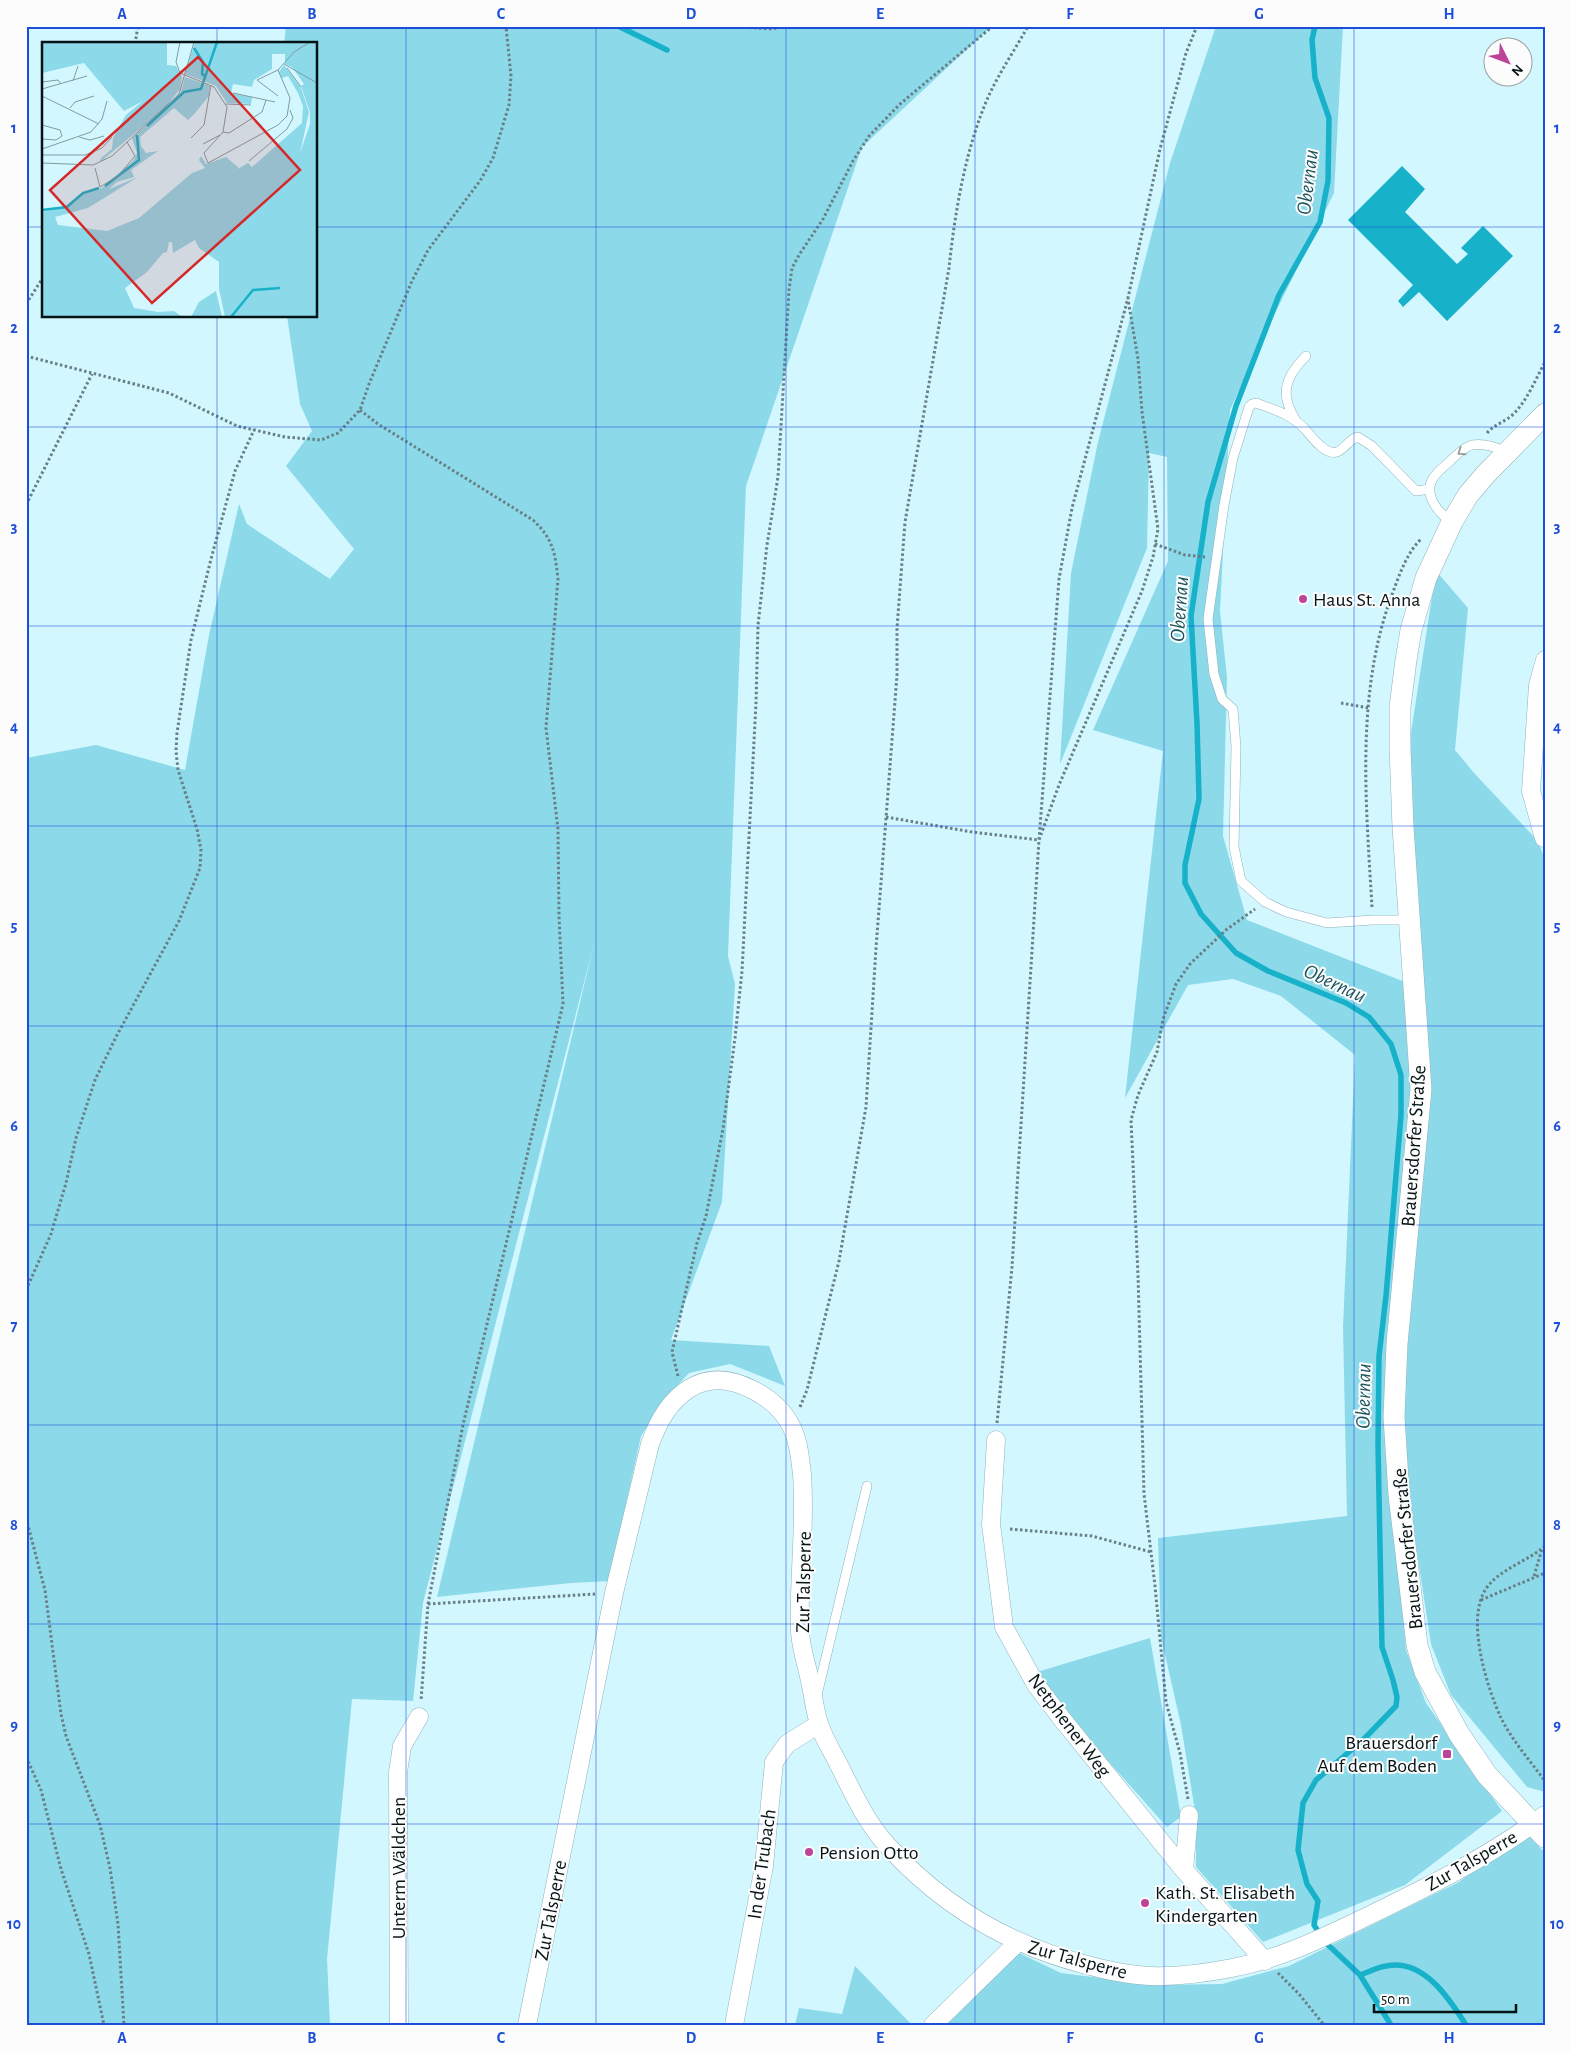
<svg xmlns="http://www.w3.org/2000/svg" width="1571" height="2051" viewBox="0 0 1571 2051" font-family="'Alegreya Sans',sans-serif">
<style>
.green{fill:#8cd9ea}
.water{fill:#17b1c9}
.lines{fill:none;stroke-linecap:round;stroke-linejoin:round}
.stream{stroke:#17b1c9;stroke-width:5.5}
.service-casing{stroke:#8fb3ba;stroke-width:10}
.minor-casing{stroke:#8fb3ba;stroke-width:19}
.tertiary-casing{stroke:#8fb3ba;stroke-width:22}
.path{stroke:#688085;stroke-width:3;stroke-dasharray:2.5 2.5;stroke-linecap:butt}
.service{stroke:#fff;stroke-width:9}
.minor{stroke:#fff;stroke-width:18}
.tertiary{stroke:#fff;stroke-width:21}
.oneway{stroke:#9ba1a1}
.grid{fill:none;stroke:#1d4ed8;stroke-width:1;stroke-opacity:0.55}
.poi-dot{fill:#bc4498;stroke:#fcfcfc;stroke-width:2}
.labels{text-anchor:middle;stroke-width:4;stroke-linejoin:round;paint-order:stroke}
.poi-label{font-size:20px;fill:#061315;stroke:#fcfcfc;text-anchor:start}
.street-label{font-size:20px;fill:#061315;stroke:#fcfcfc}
.water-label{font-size:21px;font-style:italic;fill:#1d555f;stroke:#fcfcfc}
.inset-river{fill:none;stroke:#17b1c9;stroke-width:2.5}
.inset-road{fill:none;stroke:#809ca1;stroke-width:1}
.view{fill:#d62828;fill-opacity:0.15;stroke:#d62828;stroke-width:2.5}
.inset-edge{fill:none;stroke:#061315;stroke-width:2.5}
.neatline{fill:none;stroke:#1d4ed8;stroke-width:2}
.grid-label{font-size:16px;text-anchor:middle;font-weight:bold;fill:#1d4ed8}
</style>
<rect width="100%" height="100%" fill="#d2f7ff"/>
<path class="green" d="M286 26H992L862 147 746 486 728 956 735 984 722 1202 671 1340 769 1346 785 1386 730 1364 689 1373 666 1398 641 1436 609 1581 571 1583 437 1597 594 944 423 1603 413 1701 352 1699 327 1959 330 2025H26V758L96 745 185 770 209 635 239 504 247 524 330 579 354 549 286 466 312 431 300 404 287 316H316V44H284Z
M1216 26H1343L1334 193 1264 336 1230 410 1220 611 1227 678 1223 836 1247 920 1405 982 1411 1094 1385 1400 1406 1650 1426 1703 1502 1811 1405 1885 1263 1942 1196 1867V1817L1181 1725 1161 1637 1158 1538 1347 1516 1343 1327 1355 1055 1281 996 1233 979 1188 985 1125 1098 1163 751 1093 730 1168 561 1167 457 1149 453 1147 548 1060 764 1071 573 1098 442 1170 163Z
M1436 571 1468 608 1455 750 1474 773 1538 841 1545 860V1792L1527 1787 1451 1695 1431 1644 1414 1533 1402 1414 1429 1091 1408 752Z
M1150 1638 1181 1817 1167 1827 1092 1743 1037 1672Z
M1524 1831 1545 1853V2025H941L1015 1951 1061 1973 1157 1985 1222 1984 1289 1966 1459 1882Z
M855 1966 912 2025H795L799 2008 842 2014Z"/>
<path class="water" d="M1402 166 1425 189 1405 212 1457 264 1468 254 1461 248 1483 226 1513 256 1447 321 1419 292 1403 307 1398 301 1413 285 1348 220Z"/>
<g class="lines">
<path class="stream" d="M618 26 667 50
M1315 26 1312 40 1315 78 1329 118 1328 181 1320 222 1279 295 1236 406 1208 502 1191 616 1197 723 1199 799 1185 865V883L1201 914 1236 953 1268 971 1346 1003 1369 1017 1391 1044 1401 1075V1115L1386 1296 1379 1356 1378 1445 1382 1647 1393 1680 1397 1697 1396 1706 1363 1740 1316 1780 1303 1803 1298 1850 1307 1884 1318 1901 1314 1925 1325 1942 1360 1975 1391 2025
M1360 1975C1369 1972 1378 1967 1386 1966 1423 1958 1449 1998 1466 2025"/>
<g class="service-casing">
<path id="service" d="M1295 419C1279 393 1286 376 1306 356
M1452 522C1439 514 1424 496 1432 480 1435 474 1442 468 1448 463 1454 457 1464 447 1472 445 1484 443 1496 447 1506 452
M1410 920H1373L1327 923 1286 912 1265 902 1241 881 1234 847 1236 747 1233 709 1222 699 1214 674 1208 619 1224 505 1233 458 1249 407 1252 404 1256 403C1275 410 1290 414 1304 428 1311 436 1325 456 1337 452 1345 449 1349 439 1358 437L1372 446 1416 491 1430 489
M817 1695 867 1486"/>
</g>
<g class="minor-casing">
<path id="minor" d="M1544 838 1531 791 1538 685 1545 660
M996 1440 991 1524 1004 1627 1036 1685 1062 1719 1184 1870 1265 1961
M1184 1870 1189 1815
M399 2025 398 1772 402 1746 419 1717
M527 2025 614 1593 650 1444C667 1396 702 1363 753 1390 769 1398 784 1411 792 1428 799 1442 800 1459 802 1474 806 1527 798 1580 800 1632 801 1650 808 1668 811 1686 814 1699 815 1714 820 1726 824 1739 832 1751 838 1763 852 1791 866 1822 887 1845 940 1904 1007 1944 1083 1964 1105 1970 1127 1975 1150 1976 1177 1977 1206 1973 1232 1968 1280 1959 1322 1938 1366 1917 1428 1887 1490 1856 1545 1815
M734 2025 764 1866 774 1762 787 1744 819 1724
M933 2025 1018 1942"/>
</g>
<g class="tertiary-casing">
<path id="tertiary" d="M1545 414 1486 474 1468 495 1452 522 1426 578 1411 630 1406 660 1400 707V747L1403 827 1421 1089 1397 1344 1394 1417 1399 1495 1417 1645 1425 1672 1459 1734 1487 1775 1545 1837"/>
</g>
<path class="path" d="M724 26 772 29 787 26
M135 44 138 26
M26 304 44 276
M26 356 169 393 237 426 285 437 321 440 338 433 360 410 369 384 412 281 428 250 480 181 493 158 509 105 511 76 506 26
M360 410 378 424 533 520C553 539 555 552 558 579L546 728 558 829 559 916 563 1004 463 1425 428 1604 421 1701
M1487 433C1494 425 1502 423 1510 417 1526 404 1535 380 1545 362
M26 505 92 374
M1155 544 1185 555 1205 557
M1341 703 1369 708
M886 817 972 832 1039 840 1059 785 1142 591 1153 557 1158 529 1142 412 1138 359 1128 299
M1372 907C1366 803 1355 692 1393 592 1400 573 1407 553 1421 539
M26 1290 51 1234 66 1183 76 1138 95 1080 116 1037 179 921 200 868 201 850 197 829 178 770 176 751 177 733 191 640 211 559 235 471 254 430
M678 1376 672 1352 697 1243 706 1216 723 1129 735 1038 742 971 756 703 758 625 767 545 778 477 789 290 792 268 799 255 823 219 853 161 869 136 900 104 993 26
M800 1407 807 1390 839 1261 866 1107 876 948 897 675V628L905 522 949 268C955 211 966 145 990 93 1001 70 1016 48 1028 26
M997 1423 1012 1267 1039 840 1059 579 1072 508 1128 298 1160 149 1186 53 1197 26
M26 1518 45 1590 61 1714 66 1736 100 1825 110 1868 118 1924 124 2025
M1010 1529 1092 1536 1151 1552
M1545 1546C1527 1562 1496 1570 1484 1592 1467 1624 1487 1687 1501 1718 1512 1740 1530 1761 1545 1781
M1534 1576 1542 1549
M1481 1600 1545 1573
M428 1604 595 1594
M26 1757 41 1790 61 1869 89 1954 104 2025
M1188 1799 1180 1753 1166 1702 1155 1586 1144 1494 1138 1275 1131 1120 1138 1095 1157 1052 1163 1019 1176 984 1190 964 1226 930 1255 909
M1278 1973 1299 1994 1324 2025"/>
<use href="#service" class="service"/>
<use href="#minor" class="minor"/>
<use href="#tertiary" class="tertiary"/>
</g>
<defs><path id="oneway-chevron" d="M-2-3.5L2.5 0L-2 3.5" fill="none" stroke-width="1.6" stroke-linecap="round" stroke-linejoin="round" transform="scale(1.25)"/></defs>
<use class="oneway" href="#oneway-chevron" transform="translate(1461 452) rotate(145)"/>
<path class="grid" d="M217 26V44M406 26V2025M596 26V2025M786 26V2025M975 26V2025M1164 26V2025M1354 26V2025M26 227H44M316 227H1545M217 316V2025M26 427H1545M26 626H1545M26 826H1545M26 1026H1545M26 1225H1545M26 1425H1545M26 1624H1545M26 1824H1545"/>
<g class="poi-dot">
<circle cx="1303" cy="599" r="5"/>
<rect x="1442" y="1749" width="10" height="10" rx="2.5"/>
<circle cx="809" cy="1852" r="5"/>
<circle cx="1145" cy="1903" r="5"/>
</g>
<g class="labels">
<g class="poi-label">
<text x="1313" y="606">Haus St. Anna</text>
<text x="1437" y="1749" text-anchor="end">Brauersdorf<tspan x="1437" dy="23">Auf dem Boden</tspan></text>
<text x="819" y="1859">Pension Otto</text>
<text x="1155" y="1899">Kath. St. Elisabeth<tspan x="1155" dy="23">Kindergarten</tspan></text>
</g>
<g class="street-label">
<text transform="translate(1413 1146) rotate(-86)" y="7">Brauersdorfer Straße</text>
<text transform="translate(1407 1549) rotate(-96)" y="7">Brauersdorfer Straße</text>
<text transform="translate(803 1582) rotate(-89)" y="7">Zur Talsperre</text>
<text transform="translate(1070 1725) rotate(53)" y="7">Netphener Weg</text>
<text transform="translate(1471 1860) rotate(-30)" y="7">Zur Talsperre</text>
<text transform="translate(761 1864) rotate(-82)" y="7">In der Trubach</text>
<text transform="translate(398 1868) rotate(-90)" y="7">Unterm Wäldchen</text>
<text transform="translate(550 1910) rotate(-79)" y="7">Zur Talsperre</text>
<text transform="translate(1078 1959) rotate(15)" y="7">Zur Talsperre</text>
</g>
<g class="water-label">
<text transform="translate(1307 182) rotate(-83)" y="7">Obernau</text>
<text transform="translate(1179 609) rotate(-86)" y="7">Obernau</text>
<text transform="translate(1335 983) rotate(25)" y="7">Obernau</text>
<text transform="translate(1363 1396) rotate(-89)" y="7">Obernau</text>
</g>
</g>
<g transform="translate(42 42)">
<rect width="275" height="275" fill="#d2f7ff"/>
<path d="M0 0H125V23L134 24 140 35 138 47 121 68 58 120 59 116 70 107 71 96 84 73 101 59 82 69 42 21 0 31ZM153 0H275V275H183L177 247V220L157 206 153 198 131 211 130 200H127L125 210 121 211 105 230 83 246 92 266 116 270 132 269 140 275H0V170L22 165 38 152 60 146 91 119 95 111 90 96 138 53 143 35 168 44 167 54 153 71 146 78 132 66 98 95 99 104 104 111 116 109 89 128 92 135 75 140 67 147 96 135 46 166 13 175 16 183 65 189 97 176 150 131 163 126 157 118 159 114 164 122 184 115 197 126 177 138 206 121 210 125 260 81 261 64 256 51 246 34 240 36 237 30 242 23 259 46 267 70 258 111 268 82V70L259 44 262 42 250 25 243 22V12H230V27L212 38 210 45 191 42 189 51 210 55 209 62 185 61 174 44 143 32ZM174 249 180 275H149L157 260Z" fill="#8cd9ea"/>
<path class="inset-river" d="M152 6 161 20 160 32 164 35M105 84 142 50 159 47 175 0M63 144 97 118 95 93M0 168 25 165 41 151 57 146M189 275 211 248 238 246"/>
<path class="inset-road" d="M138 0 134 20 138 31 172 45 185 65 181 90 162 111 166 121 236 83 245 74 248 56 236 28M242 22 275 41M245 26 259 45M236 28 215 38 236 54M236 28 252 10 268 0M31 39 36 24M0 40 16 38 19 42M0 47 45 34M191 51 233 60M0 54 57 82M184 62 209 63M28 66 33 60 52 54M0 83 18 88 20 94 14 98 0 97M181 90 187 91 220 70 224 58M37 95 48 98 62 94M149 96 162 83 169 43M161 102 178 93M0 107 49 90 60 77 65 59M0 113H43L60 106 70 95M207 119 245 87 251 76 248 68M0 121 51 123 70 114 137 52 152 0M53 126 58 145 76 134 93 114 85 100"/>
<path class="view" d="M156 15 258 128 110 261 8 148Z"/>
<rect width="275" height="275" class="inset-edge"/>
</g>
<rect width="1571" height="2051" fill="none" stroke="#fcfcfc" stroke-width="55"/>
<g transform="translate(1508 62) rotate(132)"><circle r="24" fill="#fcfcfc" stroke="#9a9fa0"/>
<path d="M0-4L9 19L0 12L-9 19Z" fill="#bc4498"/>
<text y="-8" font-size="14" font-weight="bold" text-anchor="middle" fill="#061315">N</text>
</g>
<path d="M1374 2004v8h142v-8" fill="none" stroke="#061315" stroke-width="2.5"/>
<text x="1381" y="2004" font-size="15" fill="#061315" stroke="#fcfcfc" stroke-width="4" paint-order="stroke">50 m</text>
<rect x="28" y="28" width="1516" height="1996" class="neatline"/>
<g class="grid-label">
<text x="122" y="19">A</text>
<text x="312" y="19">B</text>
<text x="501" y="19">C</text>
<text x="691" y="19">D</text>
<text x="880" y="19">E</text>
<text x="1070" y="19">F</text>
<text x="1259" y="19">G</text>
<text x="1449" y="19">H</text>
<text x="14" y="133">1</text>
<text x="1557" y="133">1</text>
<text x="14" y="333">2</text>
<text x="1557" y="333">2</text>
<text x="14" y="532">3</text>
<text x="1557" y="532">3</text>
<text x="14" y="732">4</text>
<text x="1557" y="732">4</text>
<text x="14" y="931">5</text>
<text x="1557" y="931">5</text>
<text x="14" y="1131">6</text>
<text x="1557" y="1131">6</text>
<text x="14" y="1331">7</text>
<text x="1557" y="1331">7</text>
<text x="14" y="1530">8</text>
<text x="1557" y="1530">8</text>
<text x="14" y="1730">9</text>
<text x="1557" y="1730">9</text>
<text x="14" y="1929">10</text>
<text x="1557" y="1929">10</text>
<text x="122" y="2043">A</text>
<text x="312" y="2043">B</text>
<text x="501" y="2043">C</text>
<text x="691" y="2043">D</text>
<text x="880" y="2043">E</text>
<text x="1070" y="2043">F</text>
<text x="1259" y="2043">G</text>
<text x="1449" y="2043">H</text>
</g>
</svg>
